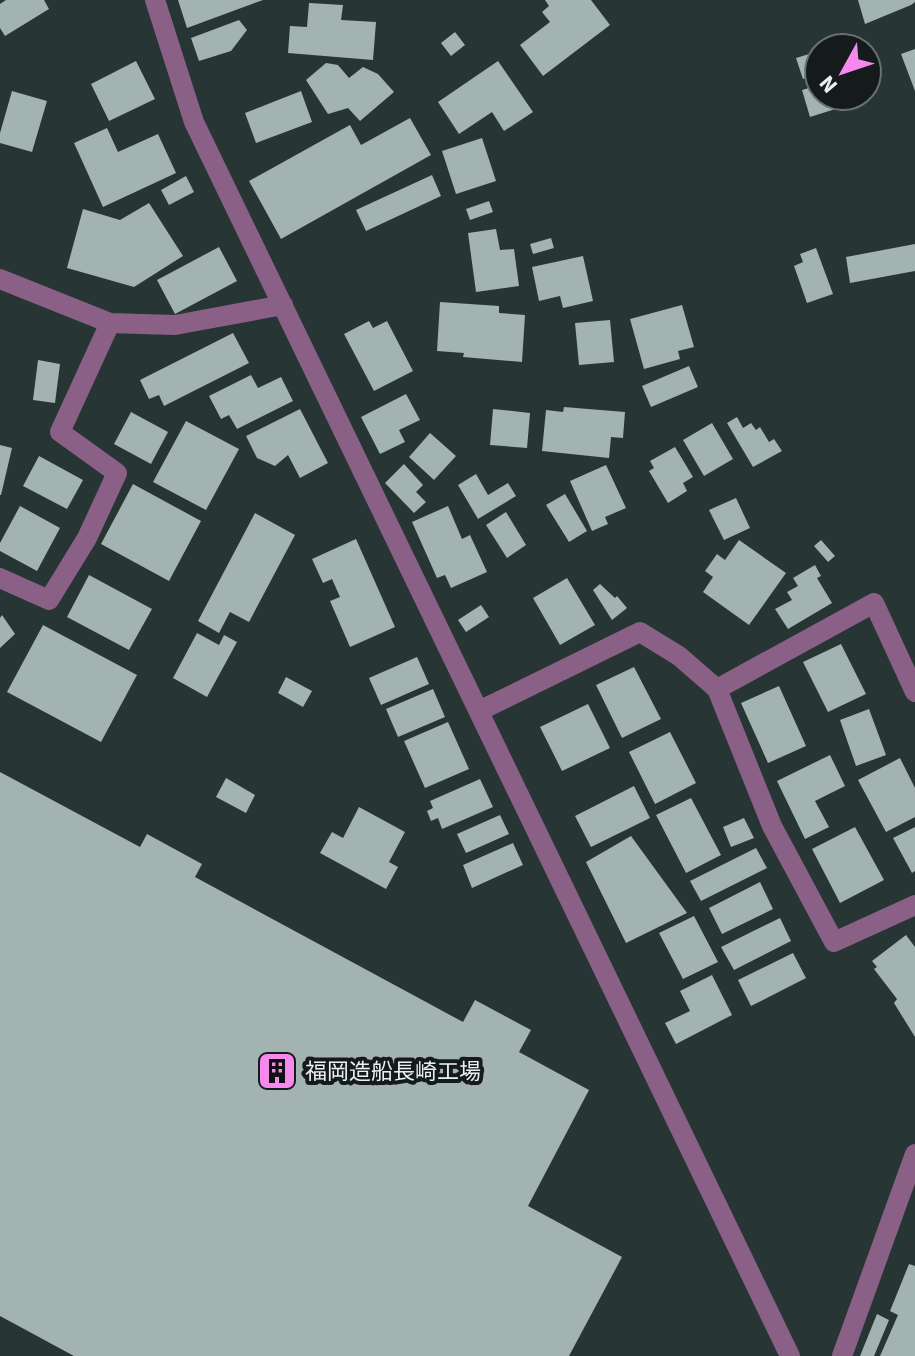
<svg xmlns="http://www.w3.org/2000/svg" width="915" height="1356" viewBox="0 0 915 1356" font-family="'Source Sans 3','Noto Sans JP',sans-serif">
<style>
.building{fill:#a3b3b2}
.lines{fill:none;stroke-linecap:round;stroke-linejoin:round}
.minor{stroke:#8a6086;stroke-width:20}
.labels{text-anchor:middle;stroke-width:8;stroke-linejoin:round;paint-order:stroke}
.poi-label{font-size:22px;fill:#e8f1f0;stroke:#151b1b;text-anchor:start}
</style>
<rect width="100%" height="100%" fill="#273534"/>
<path class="building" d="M6 0H44L49 9 5 36 0 28V4Z
M178 0H263L187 28Z
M545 0H591L610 25 543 76 520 45 550 22 542 12 549 6Z
M858 0H915V2L911 5 865 24Z
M309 3 343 5 341 20 376 22 373 60 288 53 290 26 307 27Z
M239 20 247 30 231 51 199 61 191 38Z
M455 32 465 45 451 56 441 43Z
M915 49V91L901 54Z
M819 51V74L803 79 796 58Z
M136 61 155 99 109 121 91 84Z
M498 61 533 112 504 131 492 112 459 134 438 102Z
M326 63 338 65 349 78 363 67 378 74 394 92 360 121 348 108 328 114 306 80Z
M819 85V96H845L848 105 810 117 802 90Z
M12 91 47 101 32 152 0 143V133Z
M301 91 312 122 256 143 245 113Z
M410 118 431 155 281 239 249 181 350 125 361 145Z
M107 128 118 152 158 134 176 173 103 207 74 143Z
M482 138 496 181 456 194 442 151Z
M432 175 441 196 366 231 356 210Z
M186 176 194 192 169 205 161 190Z
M489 201 493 212 470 220 466 209Z
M149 203 183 256 134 287 67 268 83 209 120 220Z
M496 229 500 250 514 249 519 286 476 292 468 233Z
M551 238 554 248 533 254 530 244Z
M915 244V271L850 283 846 257Z
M219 247 237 281 175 314 157 280Z
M816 248 833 294 807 303 794 266 803 262 800 254Z
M583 256 593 301 563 308 560 296 539 301 532 267Z
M440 302 499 306V313L525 315 522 362 463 357 464 353 437 351Z
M682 305 694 347 678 351 680 359 644 369 630 319Z
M610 320 614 362 579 365 575 323Z
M369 321 373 328 387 321 413 371 374 391 344 334Z
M233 333 249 363 164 406 159 395 149 399 140 380Z
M38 360 60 364 55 403 33 400Z
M689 366 698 387 651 407 642 386Z
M251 375 258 388 281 377 293 401 237 429 229 415 221 419 209 396Z
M406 394 420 420 399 430 405 442 380 454 361 417Z
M564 407 625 412 623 438 611 437 609 458 542 451 546 410 563 412Z
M300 409 328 463 300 478 288 455 275 466 257 458 246 436Z
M493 409 530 413 527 448 490 445Z
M131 412 168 432 151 464 114 444Z
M737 417 743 428 751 423 756 430 760 427 769 442 774 439 782 451 753 467 727 423Z
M186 421 239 449 206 510 153 482Z
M712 423 733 459 704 476 683 440Z
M430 433 456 456 434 480 409 457Z
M0 445 12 448 1 495H0Z
M675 447 693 477 683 483 687 491 668 503 649 471 654 468 650 461Z
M39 456 83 480 67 509 23 486Z
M404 464 423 485 416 492 426 502 414 513 385 483Z
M606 465 626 508 605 517 608 524 592 531 570 481Z
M476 474 488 495 508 483 516 496 478 519 458 485Z
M133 484 201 521 169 581 101 544Z
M565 494 587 531 569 542 546 505Z
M736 498 750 528 724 540 709 510Z
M20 506 60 528 37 571 0 551V543Z
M448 506 462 539 470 535 487 572 451 588 445 575 437 578 412 522Z
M506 512 526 545 507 558 486 525Z
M255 513 295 535 249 622 230 612 219 633 198 621Z
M356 539 395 627 350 647 330 601 340 597 332 579 323 583 312 559Z
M739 540 786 573 749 625 703 592 713 577 705 571 717 554 725 560Z
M821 540 835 556 828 562 814 546Z
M815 565 821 576 817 578 832 603 788 629 775 609 792 600 787 592 798 586 793 578Z
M89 575 152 609 129 650 67 617Z
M567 578 595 625 560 645 533 598Z
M600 584 615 598 617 596 627 608 612 620 593 590Z
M481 605 489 617 466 632 458 620Z
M2 615 15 634 0 648V618Z
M43 625 137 675 101 742 7 692Z
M197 633 219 645 224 635 237 642 207 697 173 678Z
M841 644 866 694 828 712 803 662Z
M417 657 429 684 381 705 369 678Z
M634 667 661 719 622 738 596 685Z
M286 677 312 691 303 707 278 693Z
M779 686 806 746 768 763 741 703Z
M433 689 445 717 398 737 386 709Z
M588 704 610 748 562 771 540 727Z
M869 709 886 755 856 766 840 720Z
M448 722 469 769 425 788 404 741Z
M670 732 696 783 655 804 629 752Z
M830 755 845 786 815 801 829 827 805 839 777 781Z
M900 758 915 788V817L886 832 858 780Z
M0 772 140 847 147 834 202 864 195 877 463 1022 475 1000 531 1030 519 1052 589 1090 528 1206 622 1257 569 1356H74L0 1316Z
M226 778 255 795 246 813 216 797Z
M480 779 493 807 442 829 438 818 431 821 427 811 433 808 430 801Z
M634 786 650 818 591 847 575 816Z
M691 798 721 855 686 873 656 815Z
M359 807 405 832 389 862 398 867 386 889 320 853 332 832 343 838Z
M500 815 509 834 466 853 457 834Z
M744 818 754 838 731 847 723 827Z
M855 827 884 880 840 903 812 849Z
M915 827V871L912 873 893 838Z
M631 836 687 913 626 943 586 862Z
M513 843 523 865 472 888 463 865Z
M756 848 767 868 701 901 690 881Z
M760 882 773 909 722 934 709 908Z
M694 916 718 962 683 979 659 933Z
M780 918 791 941 734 970 721 947Z
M906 935 915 947V1037L894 1003 897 999 874 969 877 967 872 961Z
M793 953 806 978 751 1006 738 980Z
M712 975 732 1015 676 1044 665 1023 690 1011 680 991Z
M909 1264 915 1266V1356H880L898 1315 890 1311Z
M877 1314 889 1320 874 1356H860Z"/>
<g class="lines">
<path class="minor" d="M155 0 194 122 790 1356
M0 279 110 323 175 325 283 305
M0 578 49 600 87 538 117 473 60 432 110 323
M717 689 874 603 915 692
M479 711 640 632 679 656 717 689 772 826 834 942 915 905
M842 1356 915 1154"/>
</g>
<defs>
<g id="building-square" transform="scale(2)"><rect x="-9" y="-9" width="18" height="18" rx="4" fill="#f689ee" stroke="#151b1b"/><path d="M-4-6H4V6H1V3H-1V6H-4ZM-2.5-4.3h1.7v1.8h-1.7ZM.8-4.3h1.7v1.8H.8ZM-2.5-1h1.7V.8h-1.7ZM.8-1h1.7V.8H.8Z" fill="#111"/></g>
</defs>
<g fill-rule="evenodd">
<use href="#building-square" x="277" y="1071"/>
</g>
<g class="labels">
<g class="poi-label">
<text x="305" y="1079">福岡造船長崎工場</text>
</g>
</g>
<g transform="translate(843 72) rotate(230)"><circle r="38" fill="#151b1b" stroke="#697170" stroke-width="2"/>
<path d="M0-6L14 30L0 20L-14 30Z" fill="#f689ee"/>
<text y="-12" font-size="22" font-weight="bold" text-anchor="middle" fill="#e8f1f0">N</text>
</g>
</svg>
